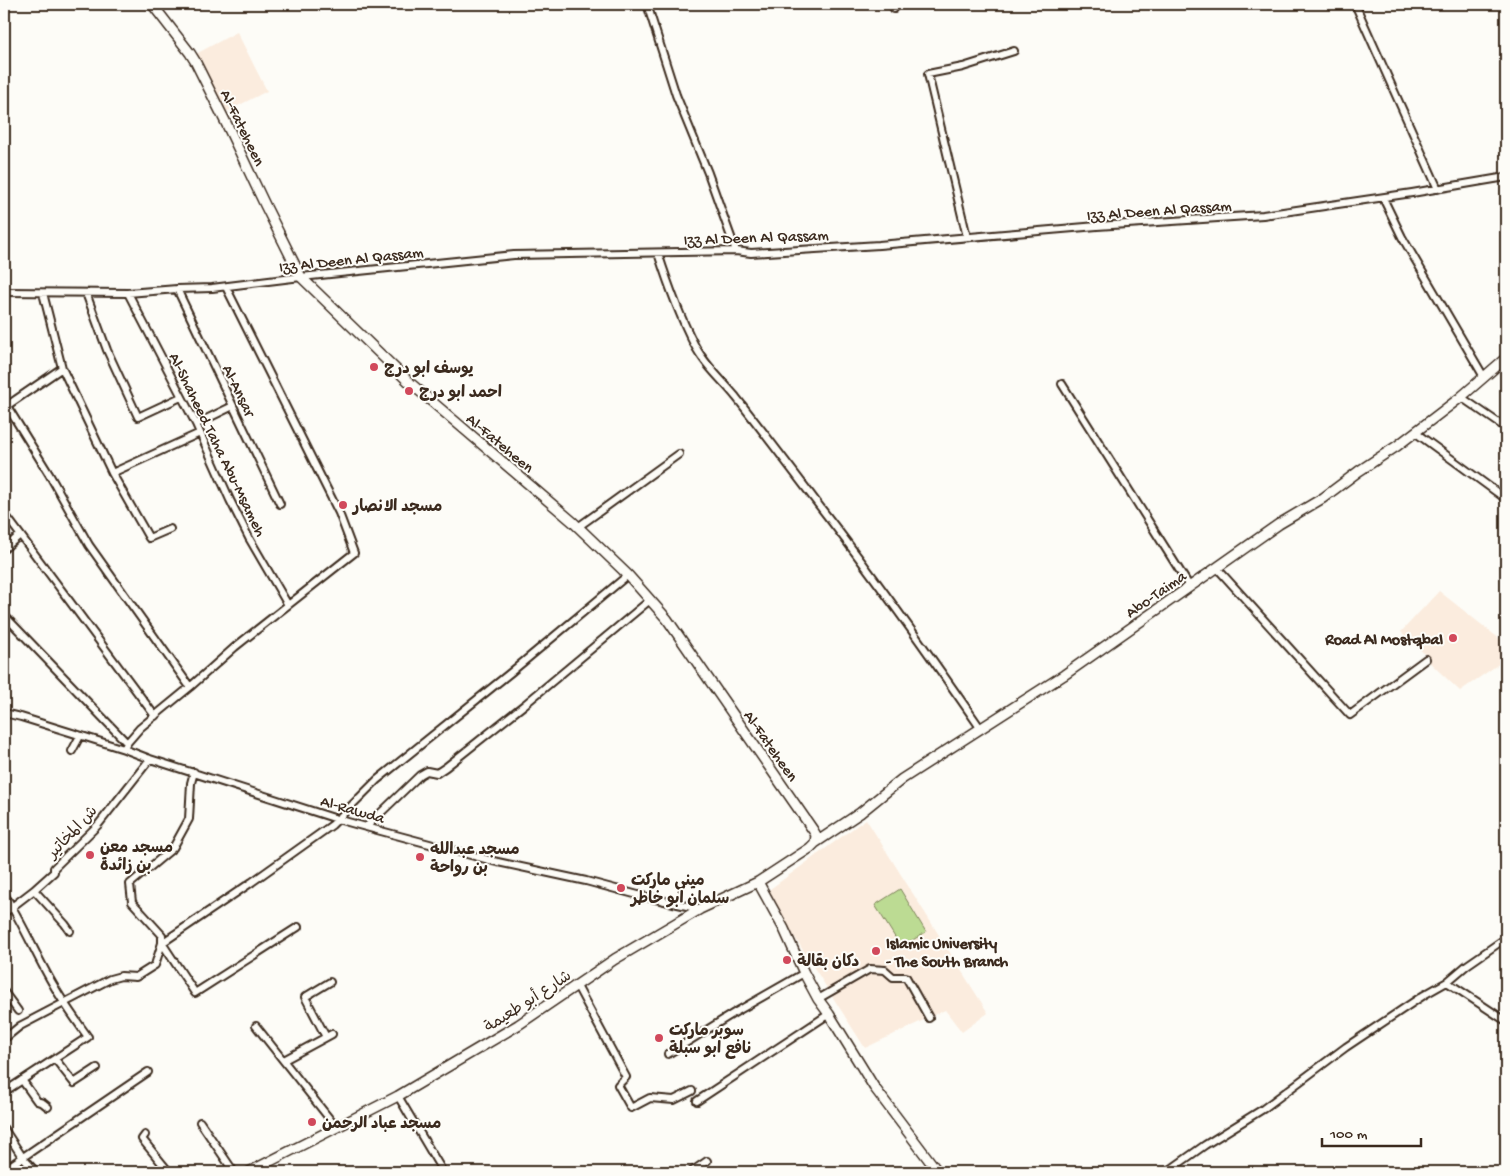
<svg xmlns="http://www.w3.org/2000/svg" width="1510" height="1176" viewBox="0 0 1510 1176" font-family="'Gochi Hand','Playpen Sans Arabic',sans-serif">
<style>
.built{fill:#fbecde}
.green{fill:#bcdb93;stroke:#7c8258}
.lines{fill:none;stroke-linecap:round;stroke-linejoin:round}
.street-casing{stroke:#3b2a1e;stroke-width:10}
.secondary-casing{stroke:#3b2a1e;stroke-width:12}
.street{stroke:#fdfcf7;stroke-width:6}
.secondary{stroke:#fdfcf7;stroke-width:9}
.poi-dot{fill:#d1495b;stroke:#fdfcf7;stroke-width:2}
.labels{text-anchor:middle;stroke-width:4;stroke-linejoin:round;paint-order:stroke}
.street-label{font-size:16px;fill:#3b2a1e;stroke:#fdfcf7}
.poi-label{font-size:16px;font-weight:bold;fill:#3b2a1e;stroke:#fdfcf7;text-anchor:start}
</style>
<rect width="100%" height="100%" fill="#fdfcf7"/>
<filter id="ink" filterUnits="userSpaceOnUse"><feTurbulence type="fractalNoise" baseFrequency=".02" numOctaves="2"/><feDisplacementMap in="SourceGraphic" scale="10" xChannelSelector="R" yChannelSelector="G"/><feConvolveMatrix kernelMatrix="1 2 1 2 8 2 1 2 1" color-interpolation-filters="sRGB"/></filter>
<g filter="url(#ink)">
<path class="built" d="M237 32 267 91 224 113 194 55Z
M1439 591 1506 644V659L1460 691 1427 660 1428 657 1401 632Z
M866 819 988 1013 962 1032 945 1010 865 1048 766 892Z"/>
<path class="green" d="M900 889 926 932 901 947 875 905Z"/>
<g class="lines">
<g class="street-casing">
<path id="street" d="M647 4 676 95 708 173 736 251
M892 4 894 9
M1355 4 1438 189
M1383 198 1402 237 1484 377
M967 237 928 74 963 67 1014 51
M658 253C668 284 679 315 694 344 704 364 722 380 736 397 765 434 793 471 821 508 877 580 929 654 981 729
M177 289 280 504
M4 292 128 293 177 289 212 288 301 277 514 255 736 251 751 253 879 245 1097 226 1263 215 1412 193 1506 177
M86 293 107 350 138 417 181 397
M128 293 196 424 230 500 249 538 288 605
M62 368 112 473 149 538 170 529
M1062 384 1190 587
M1461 397 1506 428
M7 406 49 474 89 545 190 687
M5 407 62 368 43 293
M196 424 233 406
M1416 433 1506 499
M112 473 200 433
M4 513 155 716
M578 527 679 454
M4 549 20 535
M1217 568 1350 715 1426 659
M4 615 127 743
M4 713 21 717 124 749 150 759 337 819 366 827 493 861 586 881 638 895 700 909
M124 749 127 743 140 728 190 687 235 647 354 553 339 513 226 287
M72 751 80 736
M194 772 191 783 189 819 173 848 130 884 132 902 162 935V943L195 993 298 927
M366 827 420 775 427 771 437 773 446 767 524 705 650 600
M34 890 65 924 70 931
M4 894C23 923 36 956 54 986 64 1004 76 1020 88 1037L4 1092
M4 913 34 890 54 872V868L98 825 150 759
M1447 982 1506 1021
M577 986 626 1077 618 1085 631 1108 650 1098 674 1100 692 1091
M4 992 18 1011
M818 999 870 969 885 970 893 977H906L929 1018
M256 1026 336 1127
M326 1037 305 997 330 982
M4 1039 20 1026 110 979 121 976 136 977 155 965 162 943 252 882 332 825 377 780 510 673 628 575
M668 1054 734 1013 804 973
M55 1059 74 1083 97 1068
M284 1060 332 1034
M22 1080 37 1101 43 1103 48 1107
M398 1096 443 1172
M697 1101 829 1014
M200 1122 234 1172
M4 1129 23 1158 36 1172
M145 1135 142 1139 169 1172
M4 1170 148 1072
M691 1172 707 1161
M1167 1172 1205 1145 1263 1109 1346 1047 1424 995 1447 982 1467 965 1506 938"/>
</g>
<g class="secondary-casing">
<path id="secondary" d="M152 4 190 53 195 61 228 127 265 205 301 277 409 382 573 522 628 575 667 619 813 830 816 835 815 843
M758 882 784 929 804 973 818 999 829 1014 874 1087 938 1172
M249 1172 398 1096 518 1025 615 959 700 909 758 882 810 848 815 843 860 813 902 779 1064 675 1279 524 1323 498 1359 471 1397 446 1461 397 1506 358"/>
</g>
<use href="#street" class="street"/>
<use href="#secondary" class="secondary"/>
</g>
</g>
<g class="poi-dot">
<circle cx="374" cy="367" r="5"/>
<circle cx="409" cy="391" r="5"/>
<circle cx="343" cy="505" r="5"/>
<circle cx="1453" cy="638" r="5"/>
<circle cx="90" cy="855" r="5"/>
<circle cx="420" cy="857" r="5"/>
<circle cx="621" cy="888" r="5"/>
<circle cx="876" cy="951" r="5"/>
<circle cx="787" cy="960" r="5"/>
<circle cx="659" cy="1038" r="5"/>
<circle cx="312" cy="1122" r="5"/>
</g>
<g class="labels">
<g class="street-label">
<text transform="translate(244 127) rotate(64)" y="6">Al-Fateheen</text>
<text transform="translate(1159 209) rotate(-4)" y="6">Izz Al Deen Al Qassam</text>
<text transform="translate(756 236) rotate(-2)" y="6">Izz Al Deen Al Qassam</text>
<text transform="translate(351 258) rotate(-6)" y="6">Izz Al Deen Al Qassam</text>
<text transform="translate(240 390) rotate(64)" y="6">Al-Ansar</text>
<text transform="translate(501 442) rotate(40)" y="6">Al-Fateheen</text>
<text transform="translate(219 444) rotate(64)" y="6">Al-Shaheed Taha Abu-Msameh</text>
<text transform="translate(1155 593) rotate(-35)" y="6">Abo-Taima</text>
<text transform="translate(772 745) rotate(55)" y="6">Al-Fateheen</text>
<text transform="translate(353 808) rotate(16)" y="6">Al-Rawda</text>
<text transform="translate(71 831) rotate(-47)" y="6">ش المخاتير</text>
<text transform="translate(527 1000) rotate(-33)" y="6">شارع أبو طعيمة</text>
</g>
<g class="poi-label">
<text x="384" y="373">يوسف ابو درج</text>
<text x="419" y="397">احمد ابو درج</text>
<text x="353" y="511">مسجد الانصار</text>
<text x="1443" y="644" text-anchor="end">Road Al Mostqbal</text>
<text x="100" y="852">مسجد معن<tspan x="100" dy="18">بن زائدة</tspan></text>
<text x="430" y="854">مسجد عبدالله<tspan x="430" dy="18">بن رواحة</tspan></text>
<text x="631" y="885">ميني ماركت<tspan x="631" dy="18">سلمان ابو خاطر</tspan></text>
<text x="886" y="948">Islamic University<tspan x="886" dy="18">- The South Branch</tspan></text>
<text x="797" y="966">دكان بقالة</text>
<text x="669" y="1035">سوبر ماركت<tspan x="669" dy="18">نافع ابو سبلة</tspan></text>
<text x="322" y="1128">مسجد عباد الرحمن</text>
</g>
</g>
<rect width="1510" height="1176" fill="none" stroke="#fdfcf7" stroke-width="20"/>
<rect x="10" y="10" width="1490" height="1156" fill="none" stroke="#3b2a1e" stroke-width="2" filter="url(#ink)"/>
<path d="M1322 1138v8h99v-8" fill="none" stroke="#3b2a1e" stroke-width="2.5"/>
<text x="1330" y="1138" font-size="15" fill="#3b2a1e" stroke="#fdfcf7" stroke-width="4" paint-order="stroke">100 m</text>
</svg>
